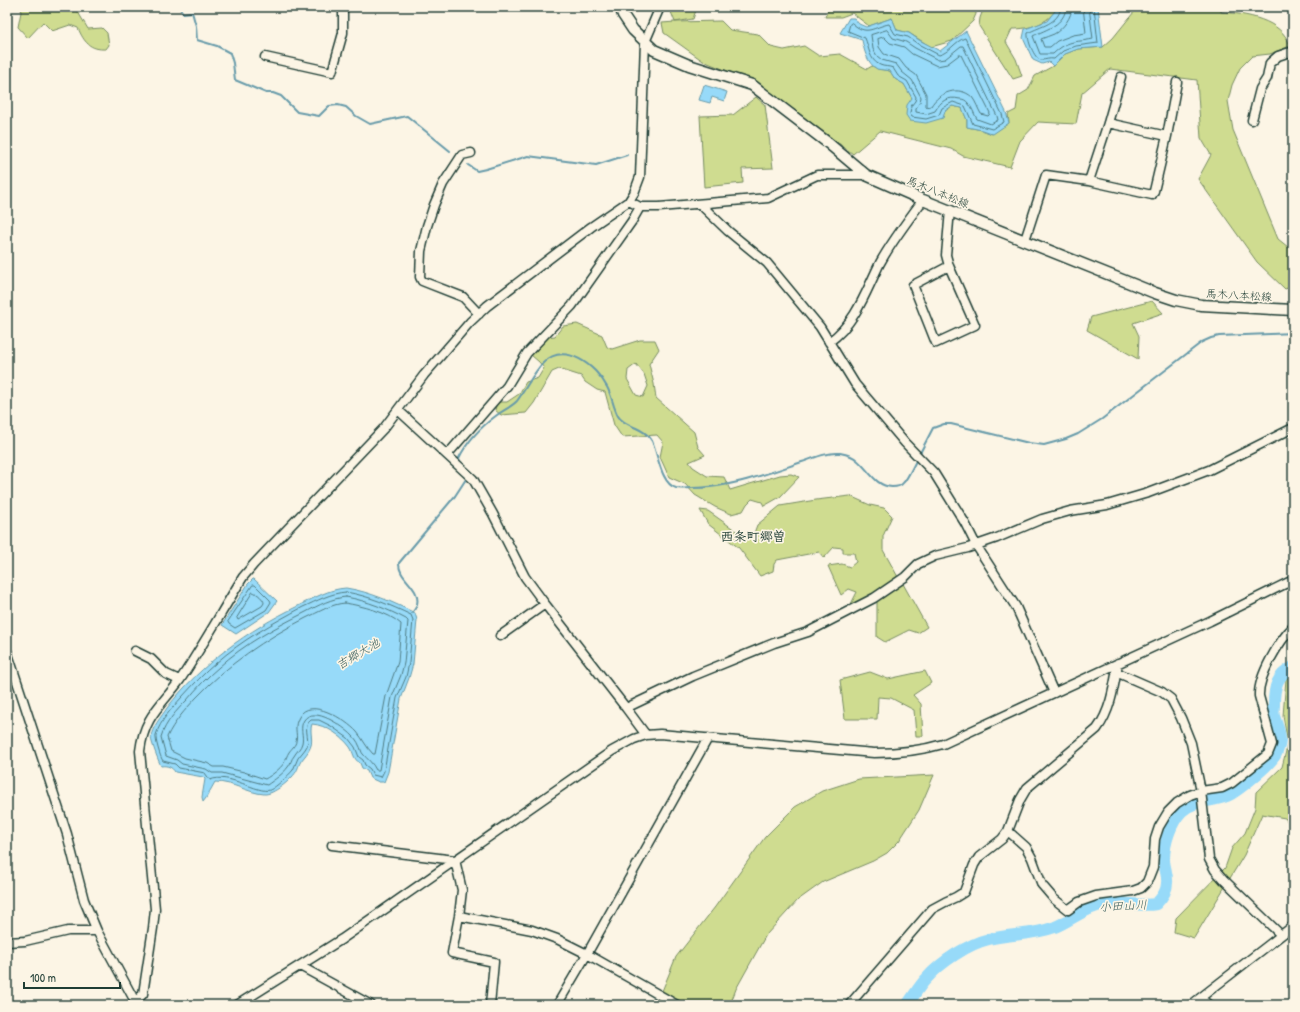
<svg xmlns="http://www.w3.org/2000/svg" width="1300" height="1012" viewBox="0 0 1300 1012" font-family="'Patrick Hand','Klee One',sans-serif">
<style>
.green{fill:#cfdc90;stroke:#778c62;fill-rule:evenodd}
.water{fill:#97daf9;stroke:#679baa}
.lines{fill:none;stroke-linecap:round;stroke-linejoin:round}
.shore{stroke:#4f7c83;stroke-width:1}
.stream{stroke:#679baa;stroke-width:2}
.river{stroke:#97daf9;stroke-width:12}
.minor-casing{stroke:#1f3d34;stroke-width:11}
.major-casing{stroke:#1f3d34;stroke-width:13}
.minor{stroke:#fcf5e5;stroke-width:8}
.major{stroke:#fcf5e5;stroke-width:10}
.labels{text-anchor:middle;stroke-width:3.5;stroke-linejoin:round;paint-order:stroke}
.street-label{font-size:11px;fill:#1f3d34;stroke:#fcf5e5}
.water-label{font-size:12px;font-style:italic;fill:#375c5b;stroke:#fcf5e5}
.quarter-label{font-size:13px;font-weight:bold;fill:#1f3d34;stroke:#fcf5e5}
</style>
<rect width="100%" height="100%" fill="#fcf5e5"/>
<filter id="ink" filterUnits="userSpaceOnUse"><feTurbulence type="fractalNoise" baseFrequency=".025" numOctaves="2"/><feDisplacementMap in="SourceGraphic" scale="8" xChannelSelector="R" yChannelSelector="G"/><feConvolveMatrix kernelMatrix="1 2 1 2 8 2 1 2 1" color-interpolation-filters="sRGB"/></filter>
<g filter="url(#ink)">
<path class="green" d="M22 7H75L88 29 102 28 107 33 109 45 106 49C90 50 84 42 78 28L70 25 52 31 43 22 28 38 18 27Z
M669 7H697L693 19 675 22 721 21 730 30 758 34 771 47 784 50 804 46 819 56 840 54 867 69 872 66 878 69 890 71 895 79 904 84 912 98 945 111 952 106 962 108 967 120V127L982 130 992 134 1009 123 1008 114 1016 110 1018 96 1028 90 1035 76 1053 66 1065 54 1078 49 1103 47 1113 38 1138 7H1221V12C1245 14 1282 19 1290 46L1270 54 1252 56 1240 68 1232 85 1228 101 1233 130 1278 239 1293 251V286L1285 289 1257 262 1198 179 1211 155 1201 138 1197 80 1110 69 1082 93 1076 124 1038 122 1020 141 1010 167 963 156 951 149 880 131 853 154 760 84 703 61 664 33 662 23 675 22Z
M829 7H976V14L973 21 952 41 931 47 909 33 897 30 892 18 869 26 852 13 841 17H825Z
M984 7H1058C1048 24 1030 29 1012 29L1006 42 1016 59 1022 76 1013 79 979 26 980 18Z
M756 97 765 105 773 168 742 169 743 183 704 187 700 116 733 115Z
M1152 301 1163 313 1133 323 1139 336 1138 359 1087 330 1091 317Z
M577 324 602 335 607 347 612 349 640 340H655L659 349 649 364 654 384 656 398 694 432 698 447 705 455 689 462 693 467 707 476 724 477 730 490 780 475 791 474 799 477 780 497 764 506 762 502 752 499 747 504 743 511 731 514 715 507 695 495 685 484 669 477 660 457 663 442 657 435 622 437 614 425 605 392 597 390 585 382 581 376 559 369 552 372 534 403 526 413 501 415 495 410 497 402H507L519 394 526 382 538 378 544 368 539 362 531 355 546 337 555 336 563 326ZM636 364 644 374 648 386 643 397 636 395 627 379 628 370Z
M850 496 870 505 884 508 892 516 883 536V550L898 577 871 596 851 604 857 592 849 589 841 595 828 566 842 564 850 567 856 562 854 553H843V548L834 547 824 558 819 552 777 560 774 564 773 571 760 576 739 548 708 524 700 510 708 511 742 535 753 536 757 525 780 506 816 500Z
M902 582 927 627 918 633 909 630 885 642 877 637V600Z
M925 671 931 683 913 695 921 704 923 736H916L914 710 891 698 878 697 877 719H845L840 680 870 672 888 679Z
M1293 675V829L1285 818 1262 814 1244 855 1194 938 1174 932 1176 918 1225 868 1232 848 1245 833 1255 808 1256 792 1282 767 1288 743 1283 716 1286 679Z
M934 775 919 810 899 841 887 853 873 861 823 882 798 900 766 935 736 989 730 1005H658L660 996 676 957 715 907 765 837 795 807 822 791 859 779Z"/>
<path class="water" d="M1058 7H1098L1103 47 1078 49 1065 54 1053 66 1049 62 1042 64 1033 60 1023 38 1025 29 1047 21Z
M849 18H854L859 24 866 27 892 18 897 30 909 33 919 40 940 51 966 31 1006 112 1009 123 993 134 982 130 967 127V120L962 108 952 106 945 111 943 118 926 123 910 121 906 115 907 105 912 98 904 84 895 79 890 71C887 70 881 70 877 69 867 63 864 50 862 40L840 33Z
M704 85 727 92 724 101 712 97 710 103 699 100Z
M253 579H254L277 601 269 612 236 634 222 625 248 584Z
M346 588C371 592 392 602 415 613L417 620 413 664 409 678 401 699 388 772 384 782H379L370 778 367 771 362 768 360 763C353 759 354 753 350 747 342 736 326 725 312 724 309 732 314 740 310 748 308 753 304 757 301 761 299 764 298 769 296 772 291 780 273 795 264 794 248 793 233 782 215 782L206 798 203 802 202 797 205 779 203 777 175 772C172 767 167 765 161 766 158 760 152 744 151 738 151 728 162 716 167 708 201 664 248 630 298 606 314 598 329 589 346 588Z"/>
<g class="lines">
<path class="shore" d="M1061 7C1059 24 1040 26 1028 33 1027 39 1034 59 1041 60 1046 60 1049 58 1054 59L1063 51 1076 46 1098 43 1094 7
M1066 7C1065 25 1046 29 1033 36L1040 54H1053C1069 39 1074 43 1093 39L1089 7
M1072 7C1072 17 1063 29 1054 34 1050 36 1045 37 1041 39L1044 47H1050L1057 41 1073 35 1086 33 1083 7
M852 23C867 37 873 27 889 24L895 34 908 37 918 44 939 55C949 53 955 41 965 38L1002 114 1004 122 992 129 973 124 965 106 953 102 942 108 939 115 926 119 912 117 910 114 911 106 915 101 916 97 907 81 898 76 893 68C889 66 884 67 880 65 869 60 869 47 865 38L848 31 850 24Z
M887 30 893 38 906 42 915 48 938 60 945 59 961 46H963L997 116 998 120 991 124 977 119C974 114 972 107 968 103 966 100 963 99 960 99 947 96 941 101 935 111L926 114 916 112V108L920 102 921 97 912 80 902 72 896 64 882 60 877 56 873 49 871 35Z
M884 37 890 43 904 47 912 54 937 66 947 64 959 55H961L990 113 989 115 988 116 981 114C978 109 976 102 972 97 959 85 939 92 931 106L926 107V94L916 75 906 68 899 59 884 54 879 47 878 39Z
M253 585H255L270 600 271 602 266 610 235 628 229 624 228 622Z
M253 592C257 593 264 599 264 603L262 606 238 620 237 618Z
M346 592C369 596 390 605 411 615L413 620 409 663 406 677 397 698 384 771 381 777 373 775 370 769 365 765 363 760 359 757 355 747 348 738 331 726 319 720H311C302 726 310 737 307 746 305 750 301 754 298 758 296 762 295 766 293 770 289 775 276 787 270 790 258 794 229 772 210 780L205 773 179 768 175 764 163 761C160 757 155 739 156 735 160 721 172 708 182 697 193 685 204 673 216 663 242 640 273 623 303 607 317 601 330 593 346 592Z
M346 597C368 601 387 609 406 619L408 621 404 663 401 675 392 697 379 770H376C373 763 367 759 363 754 361 752 361 748 359 745 358 742 355 738 352 735 344 727 314 705 304 720 299 728 304 735 302 743 301 748 296 752 294 756 291 759 291 764 288 767 283 774 274 780 267 785L222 773H212L206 769 182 764 177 760 166 756 161 737C165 723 177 710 187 700 197 688 207 677 219 667 244 644 276 627 306 612 319 605 332 598 346 597Z
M345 603C362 606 388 612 401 624L398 662 386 696 375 754H373C366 747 363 739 357 732 346 720 310 696 299 717 293 727 298 733 296 741 296 745 291 749 289 752 287 755 286 759 284 763 280 769 272 775 265 779L244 772 223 767H214L207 763 185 758 171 751 167 737C174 722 185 710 196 698 228 664 265 639 306 618 319 612 331 604 345 603Z"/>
<path class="stream" d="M179 7 183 13 192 12 196 26 197 40 217 46 230 53 233 63 235 80 266 93H273L281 96 297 112 319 116 329 106 338 105 346 107 356 116 370 124 407 116 450 151
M468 165 477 171 486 169 528 156 596 165 627 155
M919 455 933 428 944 424H951L1029 443 1044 445 1066 439 1078 434 1102 419 1202 342 1211 338 1219 336 1293 333
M460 462 459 458C467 442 482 426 497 415 504 410 511 407 517 401 526 389 533 373 543 363 565 341 596 366 607 387 612 396 613 407 618 416 624 427 645 427 652 441 658 454 661 484 676 488 681 489 687 488 692 488 730 488 766 474 802 462 814 458 827 452 840 453 846 454 853 456 857 460 869 470 875 486 892 487 895 487 901 486 903 483 907 480 914 464 917 459
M412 613C414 610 417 607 417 604 421 587 398 579 399 563L455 496 468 476"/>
<path class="river" d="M907 1005C914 996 919 986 927 978 941 962 968 944 989 939 1010 934 1034 935 1055 927 1072 920 1086 907 1104 904 1122 901 1139 907 1156 904 1161 899 1167 891 1167 883 1168 875 1164 867 1164 859 1164 843 1171 822 1182 811 1194 800 1212 802 1227 796 1237 792 1268 766 1274 757 1276 755 1278 749 1279 746 1282 736 1277 726 1274 716 1273 713 1274 708 1274 704 1274 687 1277 675 1293 667"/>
<g class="minor-casing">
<path id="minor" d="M265 57 332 72 343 33V7
M1252 120 1260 89 1267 78 1270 63 1278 56 1287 53 1293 52
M1108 123 1167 136
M471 153 462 155 443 184 434 205 427 226 421 251 420 277 422 281 427 283 463 297 479 314
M1089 181 1108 123 1121 77
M629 201 640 207H659L768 198 817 175H866
M700 204 728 231 767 263 820 327 855 384 905 443 934 473 965 523 976 545 1016 607 1054 693
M1025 240 1046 175 1089 181 1152 195 1154 191 1167 136 1177 82
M949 266 975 325 936 343 913 285Z
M949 266 946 255 950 210
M829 342C856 323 866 291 880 263 892 241 908 220 923 200
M398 410 473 479 493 514 525 577 545 604 626 708 646 735
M447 455 507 386 527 353 572 306 632 221 640 207
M500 636 545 604
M7 651 67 834 84 900 97 931 137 1005
M135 651 151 659 166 674 179 680
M1116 672 1162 692 1171 699 1181 718 1191 743 1201 791 1209 859 1215 870 1224 880 1281 935
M626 708 693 676 774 643 808 632 874 598 905 577 918 564 935 556 968 548 997 538 1042 519 1070 511 1107 505 1148 493 1209 470 1293 428
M1008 831 1026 847 1032 858 1042 885 1054 899 1068 910 1079 902 1096 896 1133 891 1141 888 1147 882 1153 867 1155 839 1159 827 1168 812 1177 803 1190 795 1201 791 1222 788 1232 783 1268 754 1272 744 1259 696C1258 676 1279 641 1293 627
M332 845 455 860 462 890 459 916 452 953 494 962 490 1005
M459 916 532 930 557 939 587 954 677 1005
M7 942 25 941 68 931H97
M300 966 371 1005
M1200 998 1209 1005
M135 1002 143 994 153 928 155 909 140 751C144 716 161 706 180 680 202 647 222 611 243 577L254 564 384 428 424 375 470 322 487 306 591 227 629 201 634 193 640 177 645 42 660 7
M237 1005 342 939 612 751 634 739 646 735 660 734 874 753C898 753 920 751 943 744L1210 621 1293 580
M557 1005 587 954 708 738
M849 1005 932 909 945 902 956 897 964 892 974 865 979 857 1002 839 1008 831 1020 800 1027 788 1097 729C1111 710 1114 686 1118 663
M1191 1005 1293 926"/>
</g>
<g class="major-casing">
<path id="major" d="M620 7 623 15 633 30 654 50 689 65 752 85 828 143 866 175 923 200 1155 293 1176 300 1201 305 1293 310"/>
</g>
<use href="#minor" class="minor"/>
<use href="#major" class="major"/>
</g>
</g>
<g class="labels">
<g class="street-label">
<text transform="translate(938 192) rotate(22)" y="4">馬木八本松線</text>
<text transform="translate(1239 295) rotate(3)" y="4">馬木八本松線</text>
</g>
<g class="water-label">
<text transform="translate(358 654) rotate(-31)" y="4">吉郷大池</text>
<text transform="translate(1123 906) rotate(-3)" y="4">小田山川</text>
</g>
<g class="quarter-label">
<text x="753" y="541">西条町郷曽</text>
</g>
</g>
<rect width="1300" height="1012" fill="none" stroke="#fcf5e5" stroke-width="24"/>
<rect x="12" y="12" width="1276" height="988" fill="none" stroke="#1f3d34" stroke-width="1.5" filter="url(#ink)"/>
<path d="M24 982v6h96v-6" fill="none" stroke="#1f3d34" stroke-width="2"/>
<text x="30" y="982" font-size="12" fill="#1f3d34" stroke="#fcf5e5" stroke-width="3" paint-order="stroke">100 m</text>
</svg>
